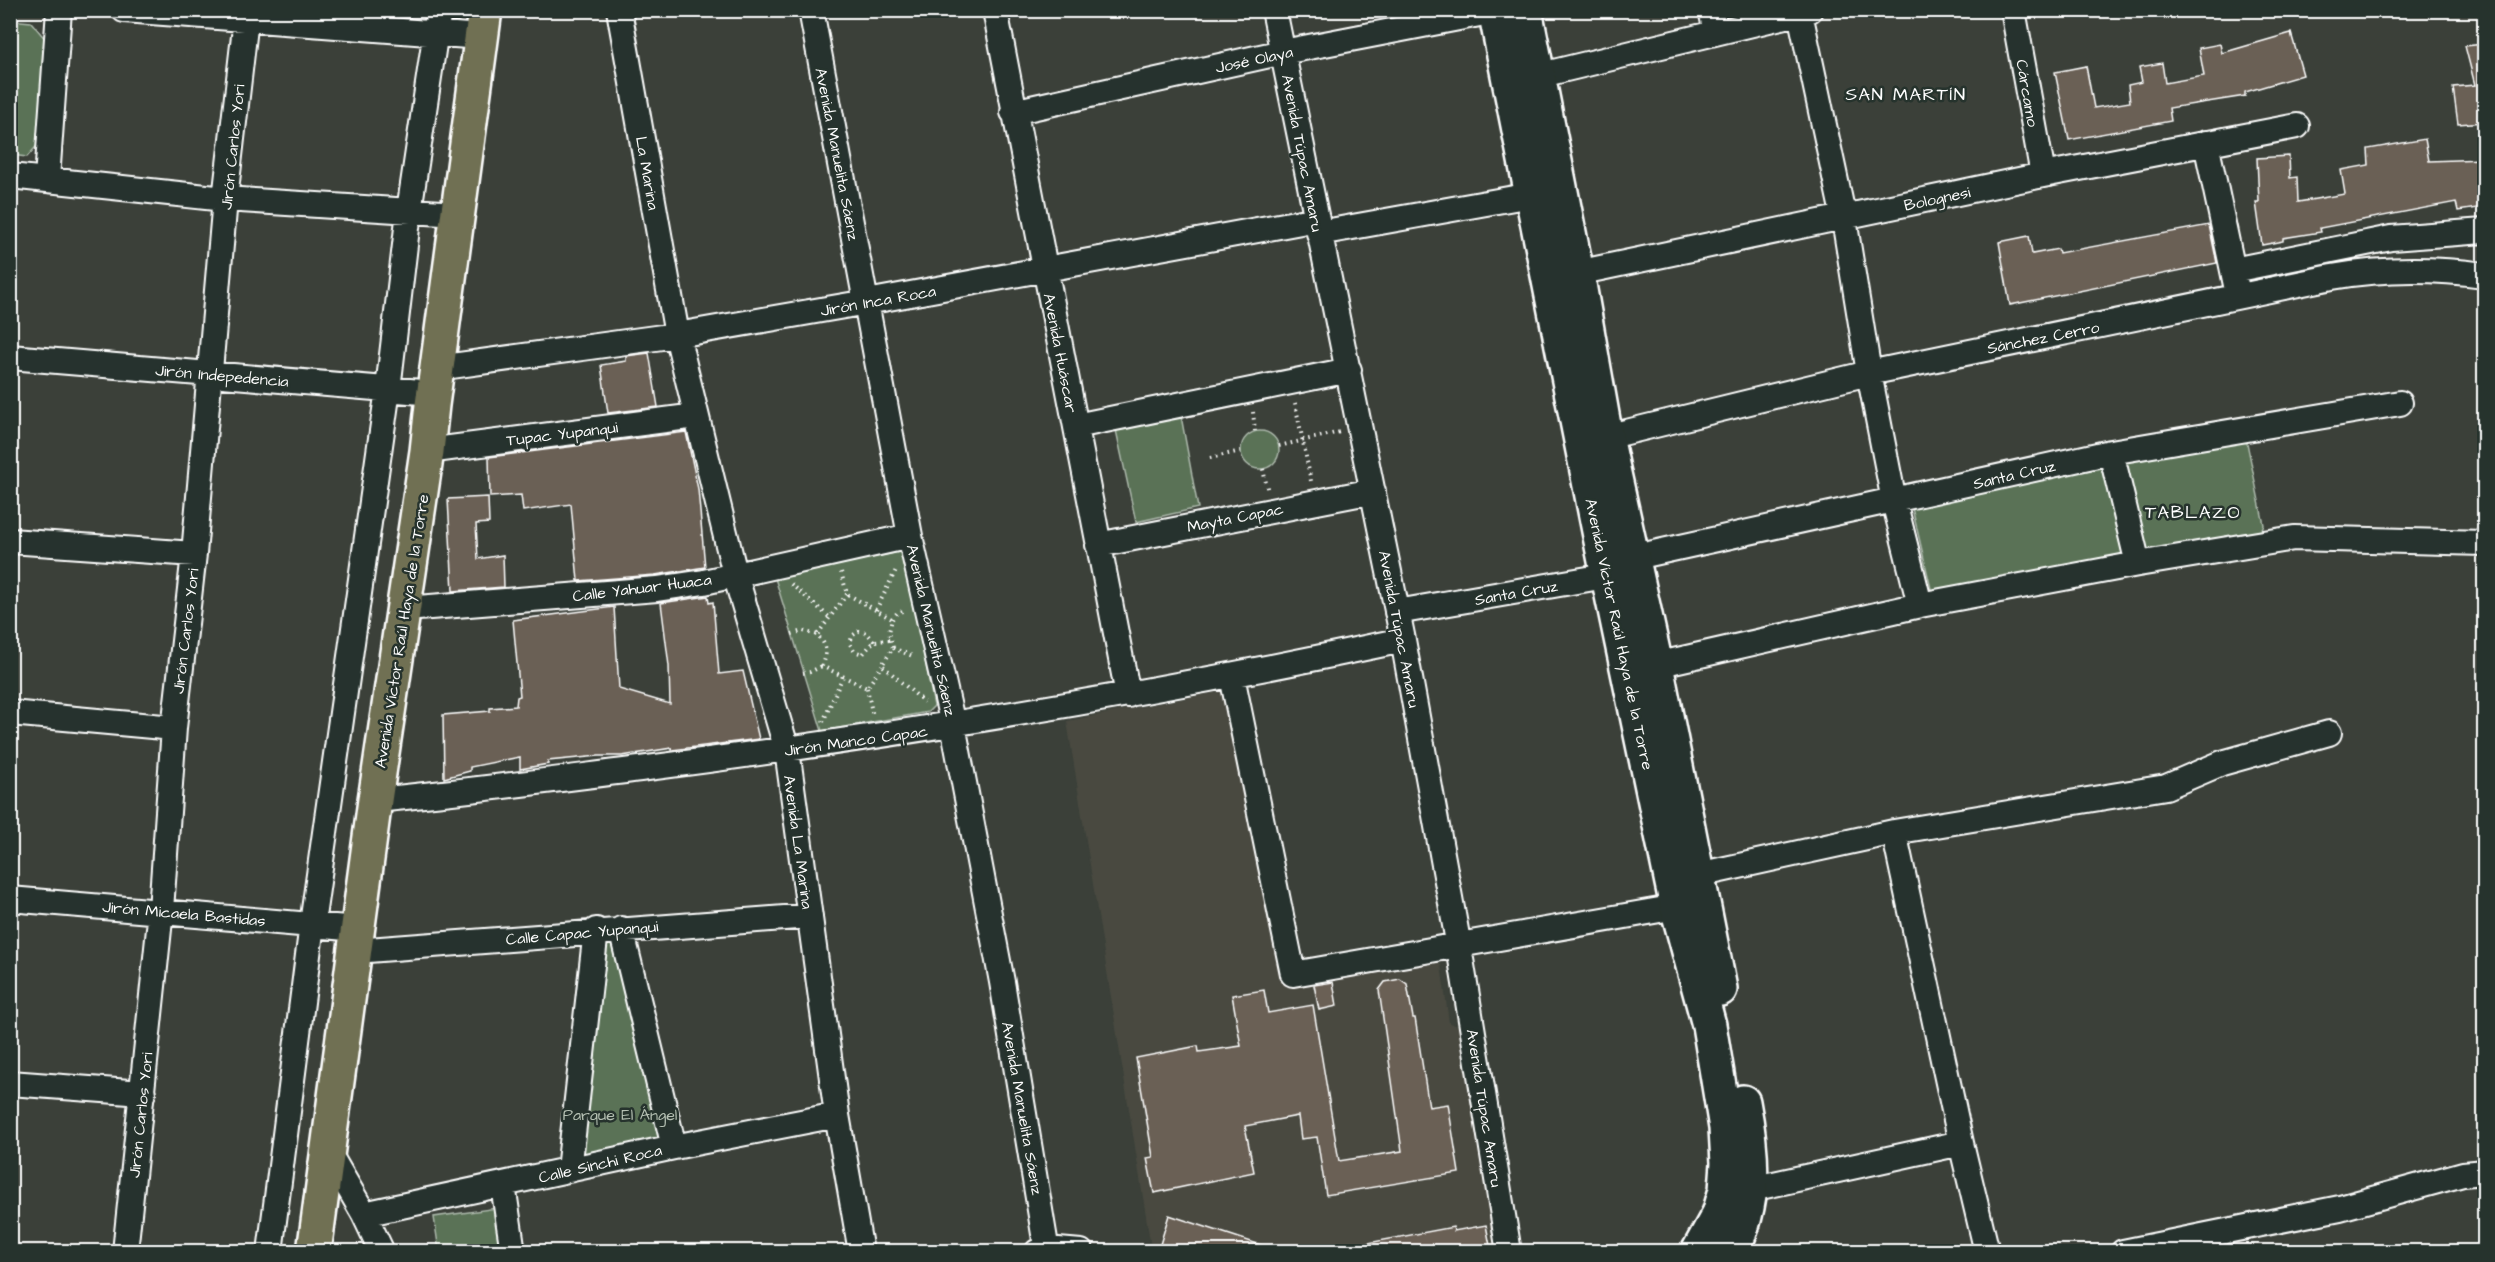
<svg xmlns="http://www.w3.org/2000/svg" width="2495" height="1262" viewBox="0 0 2495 1262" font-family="'Architects Daughter',sans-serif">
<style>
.built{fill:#494a41}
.green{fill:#5a7257;stroke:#acb8ab;stroke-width:1.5}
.building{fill:#6b6055;stroke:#fff;stroke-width:1.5}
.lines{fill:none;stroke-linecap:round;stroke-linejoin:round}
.street-casing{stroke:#fff;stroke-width:28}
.secondary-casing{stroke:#fff;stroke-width:38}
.primary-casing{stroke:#fff;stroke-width:38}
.path{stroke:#fff;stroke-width:4;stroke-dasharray:1.5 4.5;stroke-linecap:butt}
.street{stroke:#26332d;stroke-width:24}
.secondary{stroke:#26332d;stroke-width:33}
.primary{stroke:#706f52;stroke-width:33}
.labels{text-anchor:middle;stroke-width:5;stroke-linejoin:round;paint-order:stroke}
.street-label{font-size:16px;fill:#fff;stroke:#26332d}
.park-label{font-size:16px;fill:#b5c0b3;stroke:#26332d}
.neighbourhood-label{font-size:18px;letter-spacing:1.5px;fill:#fff;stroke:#26332d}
</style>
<rect width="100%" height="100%" fill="#3b4039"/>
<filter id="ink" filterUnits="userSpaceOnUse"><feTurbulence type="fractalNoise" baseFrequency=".0167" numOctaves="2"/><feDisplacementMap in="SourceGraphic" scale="12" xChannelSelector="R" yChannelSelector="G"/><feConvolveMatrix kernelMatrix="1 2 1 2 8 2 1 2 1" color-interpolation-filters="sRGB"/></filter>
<g filter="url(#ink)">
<path class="built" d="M1228 690 1290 987 1433 959 1441 965 1449 1023 1460 1027 1497 1251 1163 1252 1151 1247 1067 721Z"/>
<path class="green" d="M10 20 31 22 46 40 42 140 27 157 11 155Z
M1181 416 1198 508 1136 522 1116 430Z
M1241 450a19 19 0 1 1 38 0a19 19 0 1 1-38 0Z
M2239 440 2247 443 2264 525 2261 532 2147 551 2124 462 2127 457Z
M2100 463 2105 466 2125 553 2122 560 1932 593 1912 508Z
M899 552 905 558 934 706 928 712 822 731 775 578Z
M620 939 665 1143 576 1161 602 941Z
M497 1208 504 1251H439L434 1217Z"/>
<path class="building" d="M2291 33 2303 75 2245 92V96L2169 108 2171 121 2069 140 2055 72 2086 66 2094 108 2130 102 2128 85 2142 82 2139 67 2162 63 2165 83 2204 76 2199 48 2220 44 2222 53Z
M2484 44V122L2458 124 2453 87 2475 85 2465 46Z
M2425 139 2429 161 2484 159V207L2458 211 2456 202 2320 228 2321 232 2283 238V241L2262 245 2256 202H2259L2257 158 2289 156 2290 178 2297 177 2298 202 2345 194 2341 170 2369 165 2368 149Z
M2209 225 2217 263 2010 305 1999 242 2029 236 2032 254 2058 249 2059 253Z
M649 353 658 407 608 413 601 365 626 361V356Z
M686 432 698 489 705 567 655 575 578 581 571 504 523 511 521 495 490 497 489 457Z
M488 497 489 523 476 524 478 559 503 555 504 587 453 591 448 499Z
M708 596 709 603 713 602 719 674 743 671 759 739 672 750V748L622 756H599L548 761V764L520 769V757L470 767V771L444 778 443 715 490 711V708L516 706 517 697 520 696 513 620 614 607 619 689 670 704 669 666 661 603Z
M1400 979 1407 984 1413 1018H1415L1429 1107 1448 1104 1459 1173 1326 1195 1317 1137 1301 1139 1298 1116 1245 1126 1254 1172 1154 1193 1147 1158 1153 1157 1136 1058 1198 1046 1199 1052 1241 1046 1232 995 1264 990 1268 1013 1313 1005 1339 1161 1402 1151 1379 990 1385 982Z
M1333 982 1337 1006 1319 1010 1314 985Z
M1169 1215 1270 1248V1251H1158Z
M1486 1225 1491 1251H1369L1368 1243 1453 1227 1454 1231Z"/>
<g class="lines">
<g class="street-casing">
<path id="street" d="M124 10 481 37
M619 10 677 335 735 574 787 750 837 1115 861 1252
M811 10 910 536 953 725 1002 982 1047 1252
M995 10 1128 695
M1274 10 1403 640 1459 947 1509 1252
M1711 10 1716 32
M2013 10 2043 175
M1800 13 1844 219 1869 373 1894 501 1920 605
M1537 76 1810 10
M1013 112 1283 52 1495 11
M2206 143 2236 285
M10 176 225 199 458 214
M47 179 59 10
M1319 233 1531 195
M2233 270 2391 238 2484 231
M1577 273 2043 175 2297 126
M10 357 433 393
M437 368 677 335 867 302 1317 219
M1076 426 1349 370
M1606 437 1869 373 2332 277C2383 268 2433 268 2484 275
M427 451 696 416
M2111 452 2138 564
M10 541 194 554
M1098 545 1373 491
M1631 558 2111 452 2400 403
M405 609 657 589 704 582 910 536
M1397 612 1623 573
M1656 665 1920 605 2138 564 2294 538 2484 543
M1232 676 1293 974 1677 907
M10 713 174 728
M375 800C464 792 552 780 640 769 896 736 1150 694 1403 640
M1894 832 1961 1143 1987 1252
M1698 875 1894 832 2166 787 2222 763 2329 733
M10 899 358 929
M621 929 674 1147
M355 951 810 916
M10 1083 143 1093
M327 1150 364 1214 382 1252
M569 1170 596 930
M503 1185 513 1252
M1751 1189 1961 1143
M364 1214 674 1147 837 1115
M125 1252 161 910 174 728 194 554 225 199 247 10
M270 1252 312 924 388 389 409 211 439 10
M1037 1252 1047 1249 1081 1252
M2123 1252 2340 1208 2463 1174 2484 1172"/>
</g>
<g class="secondary-casing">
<path id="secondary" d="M1495 10 1608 576 1677 907 1709 1025 1726 1128 1728 1163 1726 1190 1719 1214 1698 1252
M1525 10 1577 273 1606 437 1656 665 1720 989
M1731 1252C1757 1203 1753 1154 1743 1102"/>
</g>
<g class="primary-casing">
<path id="primary" d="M314 1252 375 800 427 451 432 405 485 10"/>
</g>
<path class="path" d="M1295 403 1311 481
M1253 412 1255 431
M1279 446 1340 432
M1210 458 1241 451
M1263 469 1268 492
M841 572 847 594 892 619 889 632 893 648 882 665 924 702
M791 584 829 617
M847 594 817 635C827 644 828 654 822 666L867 688 882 665
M876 610 896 570
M892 619 897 613 905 610
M792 634 803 631 817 635
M874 641 867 633 859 631 852 636 850 644 854 651 863 654 874 641 890 640
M893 648 915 657
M803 673 810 672 822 666
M867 688 873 717
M823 722 843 676"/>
<use href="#street" class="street"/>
<use href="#secondary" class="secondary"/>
<use href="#primary" class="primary"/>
</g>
</g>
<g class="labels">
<g class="street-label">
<text transform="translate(1254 59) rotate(-12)" y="6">José Olaya</text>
<text transform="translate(2028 93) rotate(80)" y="6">Cárcamo</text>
<text transform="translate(232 147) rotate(-84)" y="6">Jirón Carlos Yori</text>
<text transform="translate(1303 153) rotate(79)" y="6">Avenida Túpac Amaru</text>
<text transform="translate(838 154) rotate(79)" y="6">Avenida Manuelita Sáenz</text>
<text transform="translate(648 173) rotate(80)" y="6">La Marina</text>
<text transform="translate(1937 198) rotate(-12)" y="6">Bolognesi</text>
<text transform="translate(878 300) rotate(-10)" y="6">Jirón Inca Roca</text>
<text transform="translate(2043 337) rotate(-11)" y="6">Sánchez Cerro</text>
<text transform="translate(1061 353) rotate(79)" y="6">Avenida Huáscar</text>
<text transform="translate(222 375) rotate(5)" y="6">Jirón Indepedencia</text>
<text transform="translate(562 433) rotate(-7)" y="6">Tupac Yupanqui</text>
<text transform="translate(2014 474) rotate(-13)" y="6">Santa Cruz</text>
<text transform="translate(1235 517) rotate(-11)" y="6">Mayta Capac</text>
<text transform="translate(642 587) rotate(-7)" y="6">Calle Yahuar Huaca</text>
<text transform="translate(1516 592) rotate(-10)" y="6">Santa Cruz</text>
<text transform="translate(1400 629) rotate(79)" y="6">Avenida Túpac Amaru</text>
<text transform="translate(932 630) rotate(77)" y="6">Avenida Manuelita Sáenz</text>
<text transform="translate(185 631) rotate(-83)" y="6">Jirón Carlos Yori</text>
<text transform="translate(401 631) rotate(-81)" y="6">Avenida Víctor Raúl Haya de la Torre</text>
<text transform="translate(1620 634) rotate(78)" y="6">Avenida Víctor Raúl Haya de la Torre</text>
<text transform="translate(856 740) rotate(-8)" y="6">Jirón Manco Capac</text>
<text transform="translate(799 842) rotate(82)" y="6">Avenida La Marina</text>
<text transform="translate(184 913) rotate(5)" y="6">Jirón Micaela Bastidas</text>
<text transform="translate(582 932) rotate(-5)" y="6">Calle Capac Yupanqui</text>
<text transform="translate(1023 1108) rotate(80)" y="6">Avenida Manuelita Sáenz</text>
<text transform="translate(1485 1108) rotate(81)" y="6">Avenida Túpac Amaru</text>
<text transform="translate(140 1115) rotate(-84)" y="6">Jirón Carlos Yori</text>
<text transform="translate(600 1163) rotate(-13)" y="6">Calle Sinchi Roca</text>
</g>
<g class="park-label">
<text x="620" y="1120">Parque El Ángel</text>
</g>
<g class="neighbourhood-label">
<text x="1906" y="100">SAN MARTÍN</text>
<text x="2193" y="518">TABLAZO</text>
</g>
</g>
<rect width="2495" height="1262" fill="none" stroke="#26332d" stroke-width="36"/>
<rect x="18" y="18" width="2459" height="1226" fill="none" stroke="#fff" stroke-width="2" filter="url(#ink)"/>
</svg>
